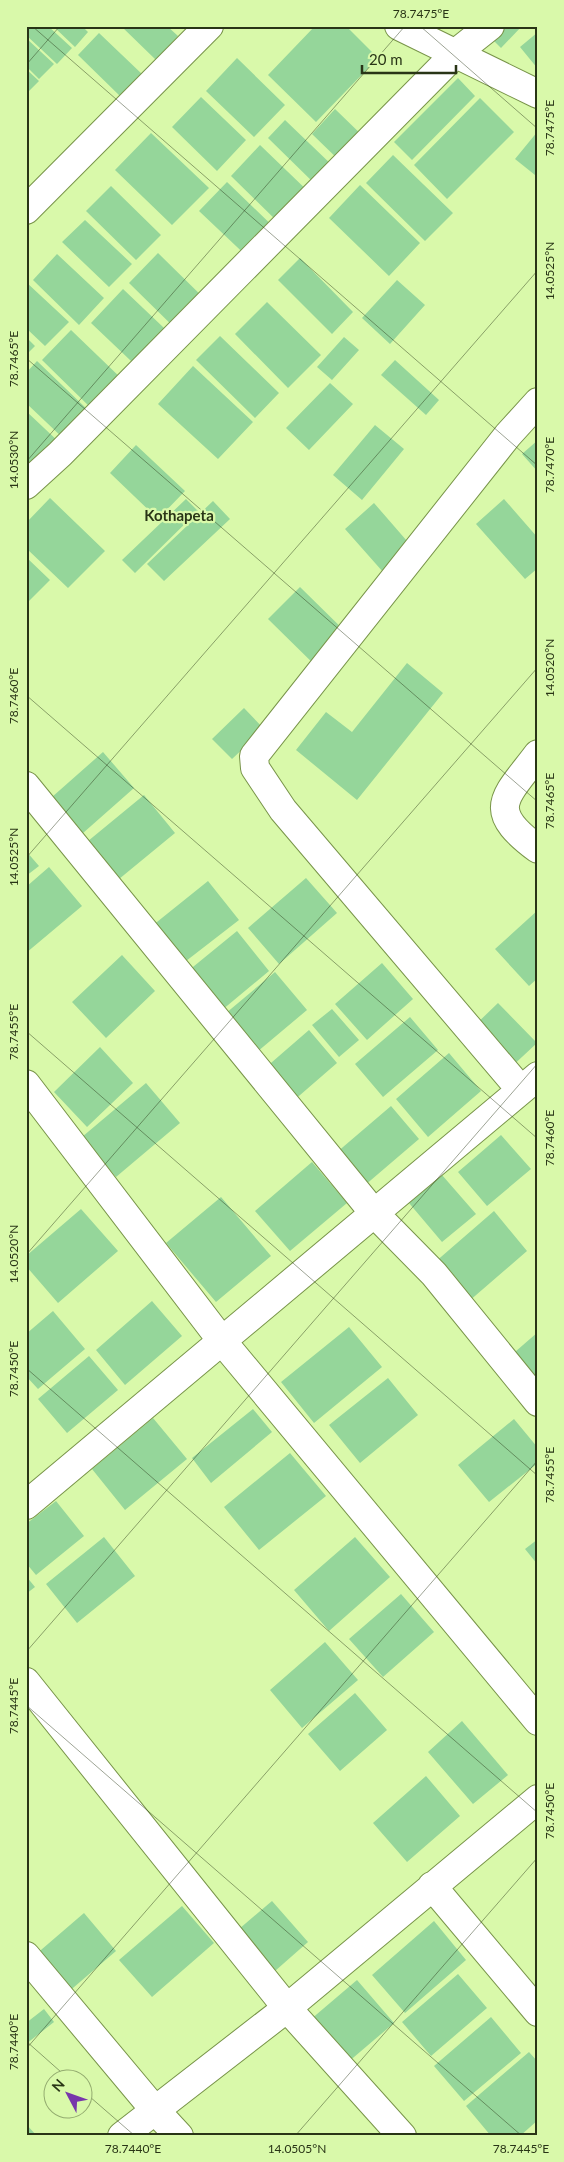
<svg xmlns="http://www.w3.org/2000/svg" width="564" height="2162" viewBox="0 0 564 2162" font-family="Lato,sans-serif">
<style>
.building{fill:#95d69a}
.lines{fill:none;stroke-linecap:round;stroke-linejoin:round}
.minor-casing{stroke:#789449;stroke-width:30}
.secondary-casing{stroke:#789449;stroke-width:30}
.minor{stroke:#fff;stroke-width:28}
.secondary{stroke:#fff;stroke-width:28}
.ticks{fill:none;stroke:#293516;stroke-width:1;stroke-opacity:0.45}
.labels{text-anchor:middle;stroke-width:4.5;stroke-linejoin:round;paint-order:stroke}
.neighbourhood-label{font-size:15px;font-weight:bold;fill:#293516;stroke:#d9f9aa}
.neatline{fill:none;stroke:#293516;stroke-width:2}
.ticks-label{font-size:12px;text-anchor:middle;fill:#293516}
</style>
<rect width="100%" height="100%" fill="#d9f9aa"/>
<path class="building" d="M31 26H48L72 48 57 64 26 35V31Z
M53 26H82L88 32 75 47Z
M121 26H167L178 36 156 60Z
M315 26H346L378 58 316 122 268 75Z
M479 26H522L501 48Z
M538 32V69L520 47Z
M99 33 143 75 122 98 78 55Z
M26 38 54 64 39 79 26 66Z
M237 58 285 105 254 137 206 91Z
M26 69 39 81 26 94Z
M458 78 475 96 412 160 394 142Z
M201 97 246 140 217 171 172 127Z
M480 98 514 132 447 199 414 165Z
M335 109 367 140 344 165 312 134Z
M285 120 335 168 317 186 268 138Z
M538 131V172L535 175 515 159Z
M151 133 209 188 172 225 115 170Z
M260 145 314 197 284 228 231 176Z
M393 155 453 213 425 241 366 183Z
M227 182 282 235 255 264 199 211Z
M360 185 420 243 389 276 329 218Z
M111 186 161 235 136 260 86 211Z
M85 220 132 264 109 287 62 242Z
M158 253 214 308 185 338 129 283Z
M57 254 104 298 79 325 33 280Z
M300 258 353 312 332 334 278 280Z
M397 280 425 305 390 344 362 318Z
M26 282 69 322 45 346 26 328Z
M123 289 183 346 150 379 91 323Z
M267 302 321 355 288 388 235 334Z
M71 330 124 381 95 412 42 360Z
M220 336 279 393 255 418 196 360Z
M26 337 35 346 26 355Z
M344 337 359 350 332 380 317 367Z
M395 360 439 400 426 415 381 375Z
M37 361 90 412 64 439 26 403V373Z
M193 366 253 422 218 459 158 404Z
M330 383 353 404 309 450 286 428Z
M26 411 61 444 26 471Z
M375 425 404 449 362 500 333 475Z
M538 440V472L522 454Z
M136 445 185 491 158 519 110 473Z
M50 498 105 551 68 588 26 548V523Z
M186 499 198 511 135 573 122 560Z
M504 499 538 538V568L525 579 476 524Z
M213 501 230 519 164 581 147 564Z
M374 503 420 556 391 581 345 529Z
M26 557 50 580 27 603 26 602Z
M300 587 358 644 326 676 268 619Z
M407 663 443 693 357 800 296 750 326 712 352 732Z
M244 708 264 729 232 759 212 739Z
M103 752 134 788 74 841 43 805Z
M144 795 175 833 113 884 82 846Z
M26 851 39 866 26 876Z
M49 867 82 906 26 953V887Z
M306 878 337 913 279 964 248 928Z
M208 881 239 920 177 968 147 930Z
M538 910V978L529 986 495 949Z
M237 931 269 971 210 1020 177 980Z
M122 955 155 991 106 1038 72 1002Z
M382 963 413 999 367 1040 335 1004Z
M275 972 307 1010 245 1062 213 1024Z
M498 1003 537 1043 508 1070 470 1030Z
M332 1009 359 1040 339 1057 312 1025Z
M410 1017 438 1050 383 1097 355 1064Z
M309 1030 337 1063 292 1102 264 1069Z
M100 1047 133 1083 87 1127 54 1092Z
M449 1053 481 1091 428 1137 396 1099Z
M146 1083 180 1123 116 1177 82 1137Z
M391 1106 419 1139 364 1186 336 1153Z
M501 1135 531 1169 487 1206 458 1172Z
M312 1162 347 1203 290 1251 255 1211Z
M442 1175 476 1214 442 1242 409 1203Z
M221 1197 271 1256 216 1302 166 1243Z
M81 1209 118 1251 58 1303 26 1266V1256Z
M494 1211 527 1251 468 1302 434 1263Z
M152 1301 182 1336 125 1385 96 1350Z
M53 1311 85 1349 38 1389 26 1376V1334Z
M349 1327 382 1367 314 1423 281 1382Z
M538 1332V1386L508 1358Z
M89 1356 118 1390 67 1433 38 1399Z
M388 1378 418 1415 360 1463 329 1425Z
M253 1409 272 1432 211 1483 192 1458Z
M153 1418 187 1459 125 1510 92 1469Z
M514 1419 538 1448V1463L489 1502 458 1465Z
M290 1453 326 1496 259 1550 224 1507Z
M56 1501 84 1536 36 1575 26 1563V1524Z
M104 1537 135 1576 77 1623 46 1584Z
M355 1537 390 1577 329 1631 294 1590Z
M538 1539V1565L525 1549Z
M26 1576 35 1587 26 1594Z
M401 1594 434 1632 383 1677 349 1639Z
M325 1642 358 1680 302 1728 270 1690Z
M355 1693 387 1730 340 1771 308 1734Z
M462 1721 508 1775 473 1804 428 1752Z
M426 1776 460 1816 407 1862 373 1823Z
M272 1901 308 1942 275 1971 239 1929Z
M182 1906 214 1943 152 1997 119 1960Z
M84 1913 116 1951 59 2000 27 1962Z
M434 1921 466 1960 405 2013 372 1975Z
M458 1974 487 2008 431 2056 402 2022Z
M357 1980 394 2023 347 2063 310 2020Z
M44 2009 54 2022 26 2044V2023Z
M491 2017 521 2053 464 2101 434 2066Z
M529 2052 538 2062V2120L520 2136H491L466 2106Z
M26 2124 37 2136H26Z"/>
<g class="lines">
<g class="minor-casing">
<path id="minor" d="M26 210 209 26
M26 485 60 454 456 53 490 26
M538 754C505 798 484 809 538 849
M26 786 374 1213 434 1274 538 1402
M26 1084 222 1341 538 1721
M521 1090 283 810 255 768 254 756 508 435 538 402
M26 1505 538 1076
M26 1682 287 2008 402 2136
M432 1886 538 2012
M26 1956 154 2109 179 2136
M122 2136 287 2008 538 1799"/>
</g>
<g class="secondary-casing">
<path id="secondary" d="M399 26 538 94"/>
</g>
<use href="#minor" class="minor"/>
<use href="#secondary" class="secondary"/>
</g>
<path class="ticks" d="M32 26 538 466M420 26 538 129M26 65 60 26M26 358 538 802M26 462 405 26M26 695 538 1139M26 858 538 270M26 1031 538 1476M26 1255 538 667M26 1368 538 1813M26 1652 538 1063M26 1705 522 2136M26 2041 70 2080M26 2049 538 1460M82 2090 135 2136M295 2136 538 1857"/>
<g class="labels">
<g class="neighbourhood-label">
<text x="179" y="521">Kothapeta</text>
</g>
</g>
<rect width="564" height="2162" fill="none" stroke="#d9f9aa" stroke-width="55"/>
<g transform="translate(68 2094) rotate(311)"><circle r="24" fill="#d9f9aa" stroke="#93ab6f"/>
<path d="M0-4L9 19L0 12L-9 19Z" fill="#7736ab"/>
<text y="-8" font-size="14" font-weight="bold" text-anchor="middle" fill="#293516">N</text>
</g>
<path d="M362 65v8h94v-8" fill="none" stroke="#293516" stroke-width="2.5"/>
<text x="369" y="65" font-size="15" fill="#293516" stroke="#d9f9aa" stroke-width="4" paint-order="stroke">20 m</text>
<rect x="28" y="28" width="508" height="2106" class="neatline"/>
<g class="ticks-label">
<text x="421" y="18">78.7475°E</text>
<text transform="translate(550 128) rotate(-90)" y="4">78.7475°E</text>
<text transform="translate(550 271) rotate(-90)" y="4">14.0525°N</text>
<text transform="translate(14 359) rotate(-90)" y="4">78.7465°E</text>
<text transform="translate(14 460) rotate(-90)" y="4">14.0530°N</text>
<text transform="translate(550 465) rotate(-90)" y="4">78.7470°E</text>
<text transform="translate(550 668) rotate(-90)" y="4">14.0520°N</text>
<text transform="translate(14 696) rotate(-90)" y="4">78.7460°E</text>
<text transform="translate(550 801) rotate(-90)" y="4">78.7465°E</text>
<text transform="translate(14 857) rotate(-90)" y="4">14.0525°N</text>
<text transform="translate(14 1032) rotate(-90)" y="4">78.7455°E</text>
<text transform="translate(550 1138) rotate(-90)" y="4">78.7460°E</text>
<text transform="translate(14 1254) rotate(-90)" y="4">14.0520°N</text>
<text transform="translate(14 1369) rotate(-90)" y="4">78.7450°E</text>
<text transform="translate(550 1475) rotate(-90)" y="4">78.7455°E</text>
<text transform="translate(14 1706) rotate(-90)" y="4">78.7445°E</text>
<text transform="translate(550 1811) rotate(-90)" y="4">78.7450°E</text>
<text transform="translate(14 2042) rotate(-90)" y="4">78.7440°E</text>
<text x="133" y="2153">78.7440°E</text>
<text x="297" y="2153">14.0505°N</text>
<text x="521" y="2153">78.7445°E</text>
</g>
</svg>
